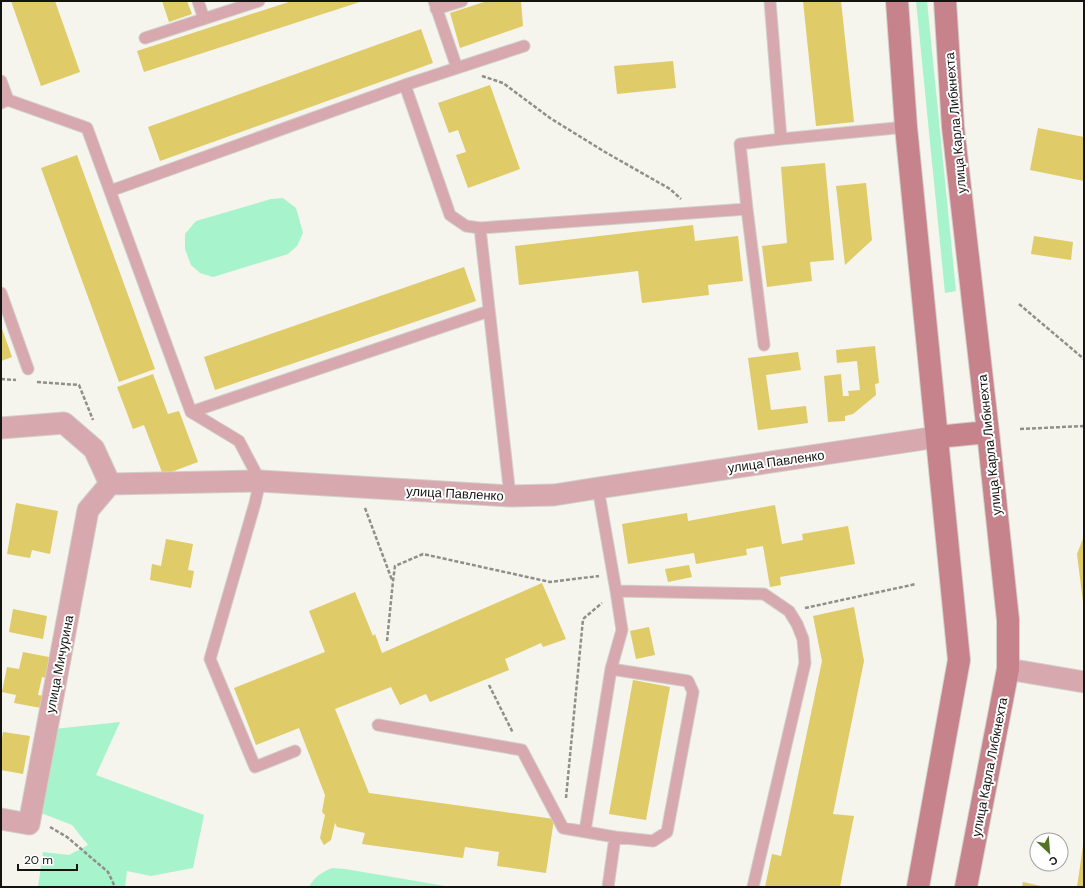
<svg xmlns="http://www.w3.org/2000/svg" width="1085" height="888" viewBox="0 0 1085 888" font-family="'DM Sans',sans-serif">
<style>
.green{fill:#a7f3cc}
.building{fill:#dfcb67}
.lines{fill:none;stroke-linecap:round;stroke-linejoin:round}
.service-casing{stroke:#d1d0ca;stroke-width:13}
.minor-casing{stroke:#d1d0ca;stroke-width:23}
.secondary-casing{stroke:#d1d0ca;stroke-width:24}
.path{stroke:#8f8f8a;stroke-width:2.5;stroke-dasharray:4 2;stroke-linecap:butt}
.service{stroke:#d7a8ae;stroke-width:11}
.minor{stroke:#d7a8ae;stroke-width:21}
.secondary{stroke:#c6838c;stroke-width:22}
.labels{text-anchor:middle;stroke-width:4;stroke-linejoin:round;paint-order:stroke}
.street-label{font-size:13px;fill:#141411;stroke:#fff}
</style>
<rect width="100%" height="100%" fill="#f5f4ed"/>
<path class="green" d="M916 1H927L956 291 945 293Z
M283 198 296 208 303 233 297 246 288 254 213 277 200 273 191 265 185 249V234L196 221 271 199Z
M120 722 96 775 204 815 193 868 151 876 127 871 125 887H38L43 852 69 855 88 845 72 825 36 811 54 729Z
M332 868 345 869 451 887H309C314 877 322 872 332 868Z"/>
<path class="building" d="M11 1H55L80 72 41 86Z
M162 1H187L192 14 169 22Z
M292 1H363L144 72 137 51Z
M487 1H521L523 26 460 48 450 13Z
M803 1H841L854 122 816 126Z
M421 29 433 63 160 161 148 127Z
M673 61 676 88 617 94 614 66Z
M490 85 520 169 468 188 456 155 466 152 458 130 449 133 438 103Z
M1038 128 1084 137V181L1030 170Z
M77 155 155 369 119 382 41 168Z
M825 163 834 260 810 262 812 281 767 287 762 246 787 243 781 167Z
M866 183 872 240 845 265 836 186Z
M693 225 695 241 738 236 743 281 708 285 709 295 642 303 638 271 519 285 515 246Z
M1034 236 1073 242 1071 260 1031 254Z
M464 267 476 301 215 390 204 357Z
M1 326 12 357 1 361Z
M875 346 879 383 875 384 876 395 853 414 845 416V421L828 422 824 376 841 374 843 396H849L848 391 860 390 857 361 837 363 836 350Z
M798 352 801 370 766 375 771 410 806 406 808 423 758 430 748 358Z
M153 374 168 414 179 411 198 462 163 475 144 425 133 429 117 387Z
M16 503 58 511 50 554 32 550 30 558 7 554Z
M775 505 782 544 803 540 802 534 848 526 855 564 780 577 781 585 770 587 763 546 746 549 747 555 696 564 694 553 628 564 622 524 687 513 688 521Z
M1084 536V602H1083L1077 554Z
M166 539 193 544 188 570 194 571 191 588 150 580 152 564 161 566Z
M689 565 692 577 668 582 665 569Z
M542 583 566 639 543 647 541 643 505 659 509 670 430 702 426 694 400 705 391 687 335 709 369 793 554 819 546 873 497 866 499 852 465 847 463 858 362 844 365 833 337 827 335 823 331 840 324 845 320 838 325 815 322 812 325 795 299 728 256 745 234 688 325 652 309 611 355 592 373 636 375 634 382 653Z
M854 607 864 661 833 814 854 816 840 887H765L772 854 781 856 822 661 813 616Z
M13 609 47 616 43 639 9 632Z
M649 627 655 655 636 659 630 631Z
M23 652 54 658 50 679 42 677 38 695 44 696 41 708 14 703 16 695 2 692 7 667 19 669Z
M633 680 670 687 646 820 609 814Z
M3 732 30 736 23 774 1 770V746Z
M1083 846 1084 887H1077Z
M1023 882 1041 886V887H1022Z"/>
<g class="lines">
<g class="service-casing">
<path id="service" d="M198 1 204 19
M434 1 457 68
M770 1 781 139
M436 9 462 1
M145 38 259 1
M1 81 8 100
M405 85 524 46
M1 103 8 100 87 128 110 191 405 85 450 215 466 226 480 228 747 209 740 144 781 139 906 127
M110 191 191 412 239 441 260 481 255 503 210 659 255 767 295 751
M747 209 764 345
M480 228 510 496
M1 293 28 369
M191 412 489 311
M598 488 616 591 764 594 789 611 797 624 803 639 805 663 753 887
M611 669 622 630 616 591
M378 725 522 750 563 828 615 837 653 841 667 832 693 692 688 681 611 669 585 831
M608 887 615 837"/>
</g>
<g class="minor-casing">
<path id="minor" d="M1 428 64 423 94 449 110 484 260 481 510 496 554 495 598 488 937 437
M1008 669 1084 682
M1 819 29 824 88 510 110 484"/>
</g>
<g class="secondary-casing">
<path id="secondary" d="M897 1 906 127 959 660 918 887
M945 1 953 127 988 432 1008 620V669L966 887
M937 437 988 432"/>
</g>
<path class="path" d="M482 76 503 83 550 118 605 152 670 189 681 199
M1019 304 1084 359
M1 379 16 380
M37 382 79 385 93 420
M1020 429 1084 426
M365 508 392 580
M805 608 916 584
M387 641 393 581 395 566 423 554 550 582 599 576
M489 685 513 733
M566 798 583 619 602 603
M50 827 67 837 108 872 115 887"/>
<use href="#service" class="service"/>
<use href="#minor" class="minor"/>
<use href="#secondary" class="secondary"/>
</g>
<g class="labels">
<g class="street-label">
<text transform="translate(955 123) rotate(-95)" y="5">улица Карла Либкнехта</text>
<text transform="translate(989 445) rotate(-96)" y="5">улица Карла Либкнехта</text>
<text transform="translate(776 461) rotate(-8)" y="5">улица Павленко</text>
<text transform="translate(455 493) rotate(3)" y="5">улица Павленко</text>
<text transform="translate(59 664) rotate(-79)" y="5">улица Мичурина</text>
<text transform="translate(989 767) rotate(-79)" y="5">улица Карла Либкнехта</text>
</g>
</g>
<rect width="1085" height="888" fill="none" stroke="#141411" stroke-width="4"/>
<g transform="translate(1049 852) rotate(154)"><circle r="19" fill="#ffffff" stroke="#a1a1a0"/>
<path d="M0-3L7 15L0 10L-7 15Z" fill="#557124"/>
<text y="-6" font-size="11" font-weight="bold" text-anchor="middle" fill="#141411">С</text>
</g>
<path d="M18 864v6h59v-6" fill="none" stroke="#141411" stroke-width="2"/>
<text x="24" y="864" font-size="12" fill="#141411" stroke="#ffffff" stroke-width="3" paint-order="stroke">20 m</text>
</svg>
